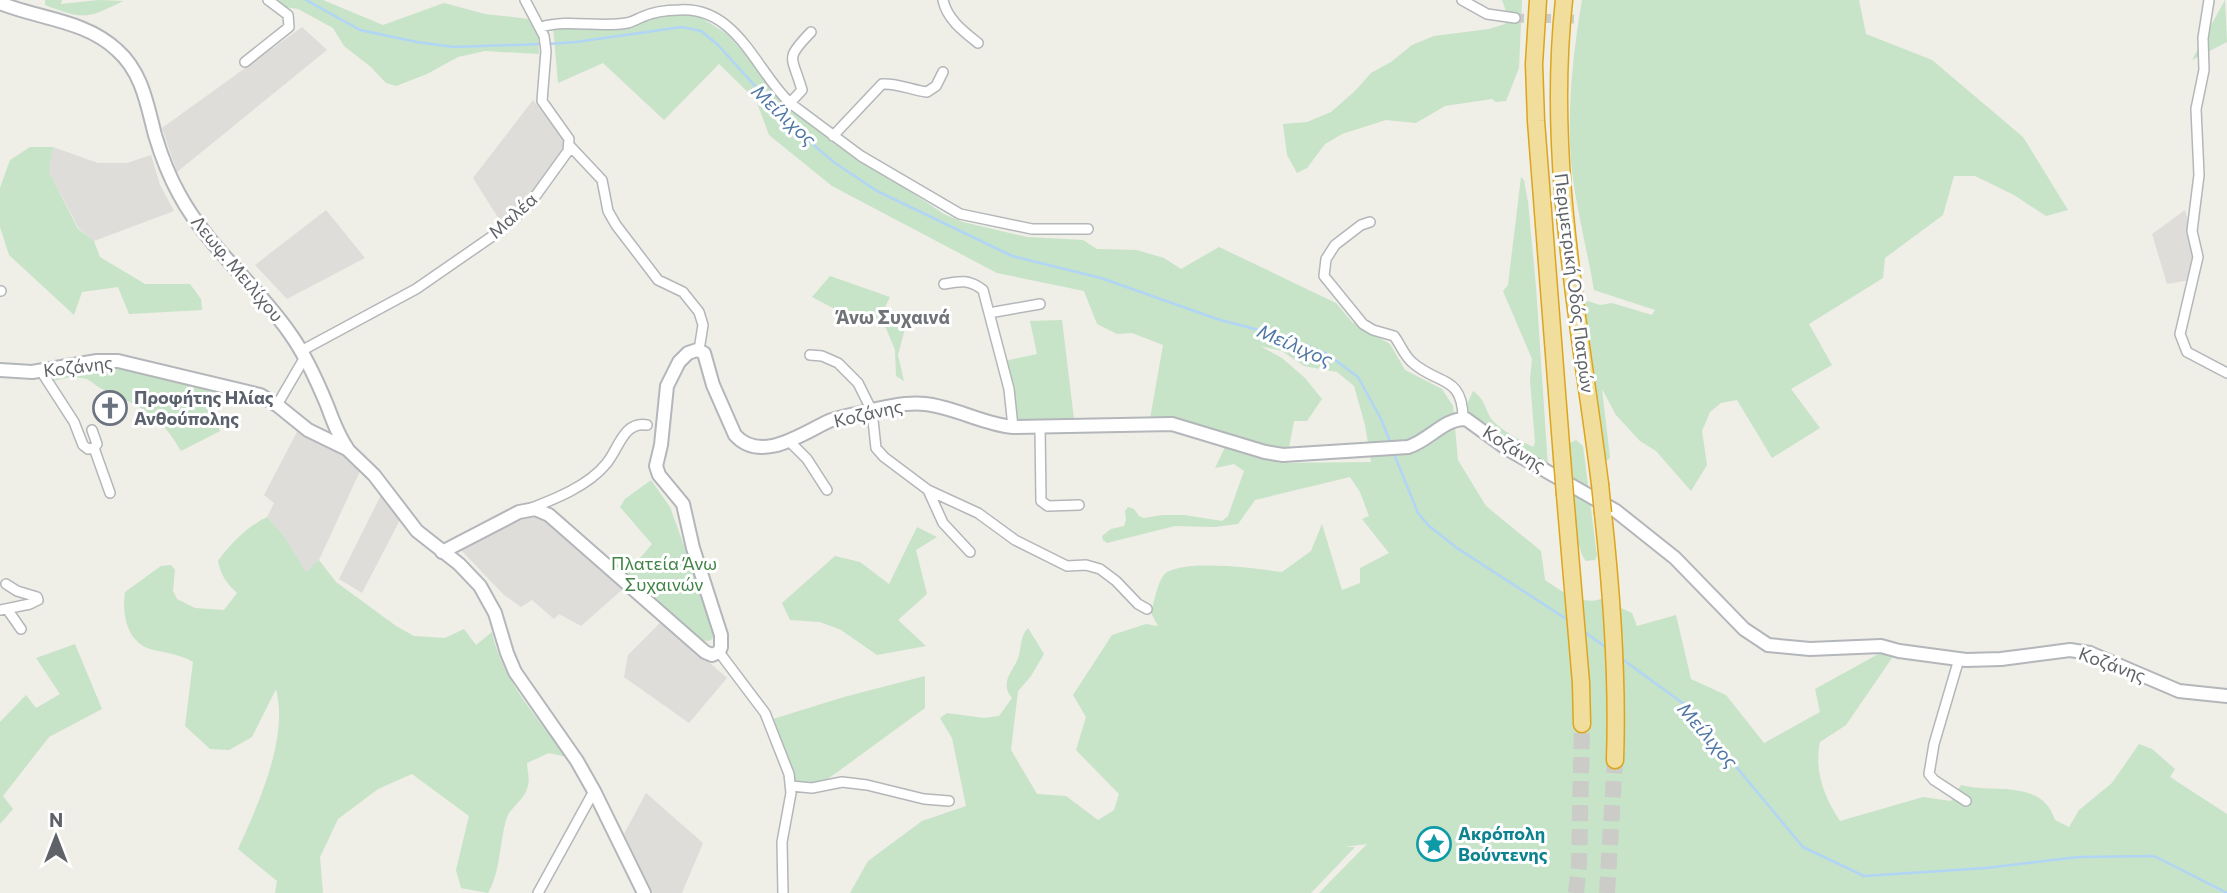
<svg xmlns="http://www.w3.org/2000/svg" width="2227" height="893" viewBox="0 0 2227 893" font-family="Commissioner,sans-serif">
<style>
.industrial{fill:#deddd9}
.green{fill:#c7e3c8}
.lines{fill:none;stroke-linecap:round;stroke-linejoin:round}
.stream{stroke:#b1d5f5;stroke-width:2.5}
.street-tunnel{stroke:#cbcbc7;stroke-width:9;stroke-dasharray:9 4.5;stroke-linecap:butt}
.highway-tunnel{stroke:#cbcbc7;stroke-width:16;stroke-dasharray:16 8;stroke-linecap:butt}
.street-casing{stroke:#b4b7ba;stroke-width:12}
.secondary-casing{stroke:#b3b6ba;stroke-width:16}
.highway-casing{stroke:#dca51b;stroke-width:19}
.street{stroke:#fff;stroke-width:9}
.secondary{stroke:#fff;stroke-width:12}
.highway{stroke:#f1de9c;stroke-width:16}
.highway-bridge-casing{stroke:#dca51b;stroke-width:19;stroke-linecap:butt}
.highway-bridge{stroke:#f1de9c;stroke-width:16}
.labels{text-anchor:middle;stroke-width:6;stroke-linejoin:round;paint-order:stroke}
.street-label{font-size:18px;fill:#5f6266;stroke:#fff}
.worship-label{font-size:18px;font-weight:bold;fill:#5b616d;stroke:#fff;text-anchor:start}
.park-label{font-size:18px;fill:#408346;stroke:#fff}
.culture-label{font-size:18px;font-weight:bold;fill:#0d838f;stroke:#fff;text-anchor:start}
.water-label{font-size:19px;font-style:italic;fill:#4f77a6;stroke:#fff}
.neighbourhood-label{font-size:19px;font-weight:bold;fill:#707378;stroke:#fff}
</style>
<rect width="100%" height="100%" fill="#efeee7"/>
<path class="industrial" d="M302 27 327 50 177 172 162 128Z
M533 100 566 143 535 191 502 224 473 178Z
M53 147 98 163H127L151 155 160 185 174 211 94 241 79 229 49 172Z
M326 210 365 258 287 299 255 265Z
M2185 210 2196 249 2190 280 2167 284 2152 234Z
M298 430 333 447 361 469 319 560 306 573 284 536 267 517 274 503 264 495Z
M382 493 402 516 362 593 339 579Z
M528 513 542 516 624 588 581 626 559 614 554 619 532 600 521 607 504 595 460 549Z
M662 621 727 678 689 723 624 677 628 655Z
M646 793 703 843 682 893H653L624 834Z"/>
<path class="green" d="M45 0H62L61 4 99 0 123 1C87 19 84 20 45 5Z
M273 0H323L383 25 444 3 485 14 529 19 538 36 539 54 485 51 458 57 427 74 396 86 386 83 371 67 344 46 333 28 298 9 285 7Z
M1502 0H1522L1519 68 1506 101 1496 102 1492 99 1445 106 1416 123 1386 120 1342 134 1325 144 1307 168 1297 173 1287 155 1283 124 1307 122 1331 112 1355 91 1371 73 1391 62 1412 45 1434 36 1489 29 1505 24 1506 11Z
M1582 0H1859L1866 34 1932 60 2023 137 2068 210 2046 216 2014 195 1975 176H1954L1943 215 1885 258 1883 278 1809 324 1832 365 1791 389 1820 428 1772 458 1737 400 1721 403 1710 412 1702 431 1707 465 1691 491 1656 451 1640 441 1616 415 1602 389 1610 458 1605 462 1583 303 1588 301 1600 305 1612 303 1652 315 1655 310 1594 290C1587 248 1575 204 1571 162 1567 108 1573 53 1582 0Z
M2225 0 2227 42 2192 60Z
M677 14 700 17 727 34 744 53 780 100 876 169 944 214 963 222 1027 237 1083 240 1097 249 1137 250 1164 258 1181 269 1219 247 1336 303 1352 322 1390 344 1405 370 1442 389 1453 406 1458 460 1486 506 1541 551 1545 580C1561 591 1581 606 1601 599L1632 613 1637 626 1676 615 1691 679 1726 695 1764 743 1820 712 1815 689 1882 652 1894 655 1846 725 1820 742C1814 771 1824 797 1840 821L1923 797 1951 801 1961 785C1994 794 2041 778 2055 820L2069 827 2079 810 2112 783 2139 744 2152 749 2175 769 2170 777 2227 814V893H1319L1367 844 1344 847H1355L1311 893H850L868 861 922 821 966 806 952 738 940 718 947 713 984 718 999 716 1012 698C1000 684 1011 673 1017 661 1022 650 1019 637 1028 628L1044 654 1031 676 1018 691 1011 750 1037 794 1066 796 1098 820 1114 810 1119 794 1076 750 1086 717 1073 695 1112 635 1146 624 1158 626 1151 613C1154 602 1157 585 1163 576 1177 557 1260 569 1282 572L1311 551 1322 524 1342 590 1360 583V568L1389 553 1362 519 1369 516 1360 492 1350 477 1255 500 1238 524 1214 527 1175 526 1107 543 1103 540 1102 536 1111 529 1124 526 1126 520 1125 511 1128 507 1134 509 1139 516 1144 518 1163 515H1184L1222 521 1228 516 1244 471 1234 464 1215 468 1227 443 1281 463 1371 462 1365 425 1354 386 1337 372 1304 366 1282 351 1260 346 1282 358 1305 378 1322 399 1307 421H1294L1288 453 1150 419 1163 345 1132 333 1117 334 1097 324 1084 291 997 273 832 186 769 135 756 100 719 64 664 120 603 63 558 83 553 27Z
M30 147H53L49 172 78 229 94 241 100 257 145 284H190L201 299 202 310 129 314 118 287 82 292 74 315 9 255 0 227V188L10 160Z
M1521 177 1524 180 1528 202 1536 287 1548 467 1468 416C1465 406 1469 400 1473 391 1488 402 1484 412 1495 423 1505 432 1521 441 1533 447L1535 443 1530 380 1532 359 1503 291 1508 285Z
M830 276 890 297 884 309 906 325 898 355 904 381 896 376 895 350 886 328 875 321 852 318 812 297Z
M1062 320 1074 419 1018 423 1014 416 1004 361 1037 354 1030 321Z
M111 363 215 388 204 399 220 431 181 451C158 411 140 407 100 388 93 384 89 378 81 378 72 376 62 379 53 381L49 376 95 364Z
M1576 440 1583 446 1597 556 1595 560 1586 561C1571 543 1570 470 1568 444Z
M651 480 670 507 711 620 715 637 709 641 700 640 625 576 652 544 620 507 625 499Z
M267 517 284 536 306 572 319 560 336 582 396 626 414 636 445 638 464 629 476 645 492 632C502 681 538 718 567 757L549 753 527 763C527 769 530 779 528 785 526 799 510 808 507 817 499 842 501 871 488 893L461 888 456 870 469 816 412 774 378 789 338 819 320 857 323 893H275L277 881 238 849C258 805 289 738 276 689L252 737 229 750 210 749 185 726 193 662C180 654 165 653 150 649 126 641 122 613 125 592L161 566 171 565 175 570 173 591 177 599 195 608 224 610 237 593C227 584 221 575 218 561 231 543 247 527 267 517Z
M917 527 937 537 916 550 927 594 898 620 926 646 877 655 841 630 820 622 790 620 782 603 835 556 860 562 889 584Z
M75 644 102 709 49 737 3 796 13 809 0 824V722L26 695 36 708 60 694 36 658Z
M925 676V708L825 781 817 784H794L773 719 844 697Z"/>
<g class="lines">
<path class="stream" d="M306 0 360 30 417 42 454 47 541 44
M548 44 576 42 682 27 701 31 718 45 793 128 835 163 877 191 1012 256 1101 278 1220 320 1286 337 1327 354 1358 377 1381 419 1391 444
M1394 454 1418 513 1429 526 1457 548 1571 622
M1582 630 1608 649
M1622 659 1684 704 1803 847 1864 876 1986 868 2078 857 2154 856 2227 893"/>
<path class="street-tunnel" d="M1515 18 1574 19"/>
<path class="highway-tunnel" d="M1576 893 1579 865 1582 724
M1607 893 1615 760"/>
<g class="street-casing">
<path id="street" d="M943 0C947 19 963 31 978 43
M1462 0 1487 14 1515 18
M2209 0 2203 38 2204 70 2196 109 2199 175 2192 231 2198 257 2180 334 2187 352 2227 373
M541 27C569 19 599 28 627 23 633 22 637 19 642 17 653 12 668 10 679 10 737 6 756 71 790 103L861 156 960 214 1032 229H1088
M245 62 289 27 288 15 268 0
M790 103 802 90C792 55 784 60 811 32
M833 136 882 84C898 83 911 90 927 92L936 86 943 72
M570 146 602 180 608 211 616 225 658 280 683 292 699 312 703 325 699 350
M1370 222 1361 225 1335 245 1326 259 1324 276 1363 324 1373 330 1394 336C1401 345 1404 356 1413 363 1438 385 1463 375 1463 419
M944 284C960 281 969 279 983 290L1009 389 1013 427
M0 291H1
M989 313 1040 304
M301 351 416 289 497 233 529 205 568 151 569 139 542 101 546 51 544 36 525 0
M810 355 822 356 838 363 858 383 872 411 876 448 884 457 928 490 978 513 1015 540 1067 566 1086 565 1100 569 1116 581 1138 604 1147 609
M41 371 74 422 83 445 88 449 94 448 97 444 92 430
M277 405 305 357
M1040 427 1041 501 1048 506 1079 505
M789 441 807 459 827 490
M94 448 110 493
M928 490 943 523 970 552
M529 509C555 499 588 486 606 464 619 449 623 421 647 425
M7 609 21 629
M0 610 30 604 38 600 37 597 17 591 6 584
M719 652 765 713 789 774 791 793 782 842 783 893
M1959 659 1934 744 1929 774 1934 780 1966 801
M791 786 812 788 842 782 867 785 924 799 949 801
M538 893 594 791"/>
</g>
<g class="secondary-casing">
<path id="secondary" d="M0 3C39 19 85 20 117 50 142 72 147 104 155 135 161 155 169 176 179 194 208 248 257 285 291 335 306 356 317 381 327 405 333 421 338 435 347 448
M0 370 32 372 97 361H118L260 395 277 405 308 430 347 449 374 475 417 531 459 564 480 586 495 613 507 653 515 672 577 761 594 791 644 893
M442 552 519 512 535 509 549 515 705 652 712 655 719 652 721 647V635L693 548 683 504 659 475 656 466 661 445 667 386 679 362 688 353 697 350 704 353 713 385 735 435C761 464 803 433 829 421 839 417 850 415 860 413 880 408 905 402 925 404 955 407 982 424 1013 427L1172 424 1265 452 1283 455 1408 447C1429 441 1444 418 1466 419L1506 448 1616 511 1675 558 1744 629 1768 645 1810 649 1881 646 1899 651 1966 660 2001 659 2070 650 2090 653 2179 691 2227 696"/>
</g>
<g class="highway-casing">
<path id="highway" d="M1538 0 1534 64 1536 121 1562 458
M1564 0C1546 163 1580 323 1600 484
M1565 495 1581 683 1582 724
M1603 513C1612 596 1618 677 1615 760"/>
</g>
<use href="#street" class="street"/>
<use href="#secondary" class="secondary"/>
<use href="#highway" class="highway"/>
<g class="highway-bridge-casing">
<path id="highway-bridge" d="M1562 458 1565 495
M1600 484 1603 513"/>
</g>
<use href="#highway-bridge" class="highway-bridge"/>
</g>
<defs>
<g id="church-ring" transform="scale(1.75)"><circle r="9.5" fill="#fff" stroke="#6b7280" stroke-width="1.5"/><path d="M-1.2-6h2.4v3.5h3.3v2.4h-3.3V6h-2.4V-.1h-3.3v-2.4h3.3Z" fill="#6b7280"/></g>
<g id="sight-ring" transform="scale(1.75)"><circle r="9.5" fill="#fff" stroke="#0f9aa8" stroke-width="1.5"/><path d="M0-6L1.8-2.2L6-1.7L2.9 1.2L3.7 5.4L0 3.3L-3.7 5.4L-2.9 1.2L-6-1.7L-1.8-2.2Z" fill="#0f9aa8"/></g>
</defs>
<g fill-rule="evenodd">
<use href="#church-ring" x="110" y="408"/>
<use href="#sight-ring" x="1434" y="844"/>
</g>
<g class="labels">
<g class="street-label">
<text transform="translate(513 216) rotate(-42)" y="6">Μαλέα</text>
<text transform="translate(237 269) rotate(50)" y="6">Λεωφ. Μειλίχου</text>
<text transform="translate(1574 283) rotate(83)" y="6">Περιμετρική Οδός Πατρών</text>
<text transform="translate(78 367) rotate(-7)" y="6">Κοζάνης</text>
<text transform="translate(868 414) rotate(-13)" y="6">Κοζάνης</text>
<text transform="translate(1514 449) rotate(32)" y="6">Κοζάνης</text>
<text transform="translate(2112 665) rotate(20)" y="6">Κοζάνης</text>
</g>
<g class="worship-label">
<text x="134" y="404">Προφήτης Ηλίας<tspan x="134" dy="21">Ανθούπολης</tspan></text>
</g>
<g class="park-label">
<text x="664" y="570">Πλατεία Άνω<tspan x="664" dy="21">Συχαινών</tspan></text>
</g>
<g class="culture-label">
<text x="1458" y="840">Ακρόπολη<tspan x="1458" dy="21">Βούντενης</tspan></text>
</g>
<g class="water-label">
<text transform="translate(784 115) rotate(43)" y="7">Μείλιχος</text>
<text transform="translate(1295 345) rotate(23)" y="7">Μείλιχος</text>
<text transform="translate(1708 735) rotate(49)" y="7">Μείλιχος</text>
</g>
<g class="neighbourhood-label">
<text x="893" y="324">Άνω Συχαινά</text>
</g>
</g>
<g transform="translate(56 837)" stroke="#ffffff" stroke-width="5" paint-order="stroke">
<path d="M0-5L12 26L0 18L-12 26Z" fill="#5f6266"/>
<text y="-10" font-size="19" font-weight="bold" text-anchor="middle" fill="#5f6266">N</text>
</g>
</svg>
